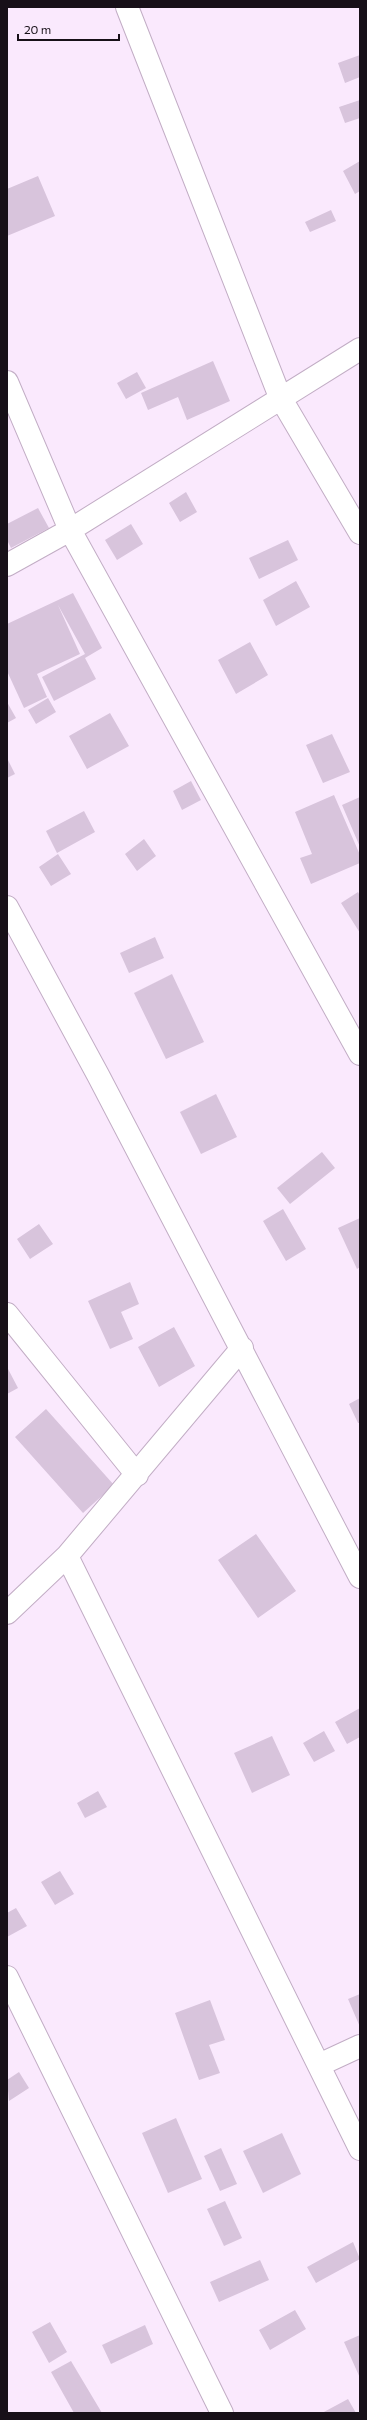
<svg xmlns="http://www.w3.org/2000/svg" width="367" height="2420" viewBox="0 0 367 2420" font-family="Commissioner,sans-serif">
<style>
.building{fill:#d8c4dc}
.lines{fill:none;stroke-linecap:round;stroke-linejoin:round}
.street-casing{stroke:#c2adc5;stroke-width:24}
.street{stroke:#fff;stroke-width:22}
</style>
<rect width="100%" height="100%" fill="#fae9fd"/>
<path class="building" d="M360 55V77L345 83 338 63Z
M360 100V118L345 123 339 107Z
M360 161V191L355 194 343 171Z
M38 176 55 216 7 236V189Z
M331 210 336 221 310 232 305 222Z
M213 361 230 401 187 420 178 397 148 410 141 393Z
M137 372 146 388 126 399 117 383Z
M186 492 197 512 180 522 169 503Z
M38 508 49 528 11 548 7 540V524Z
M131 524 143 544 117 560 105 540Z
M288 540 298 560 259 579 249 558Z
M296 581 310 607 276 626 263 600Z
M73 593 102 648 85 658 96 679 54 701 42 677 85 654 58 605 80 654 37 674 47 697 24 708 7 671V624Z
M250 642 268 675 236 694 218 660Z
M48 698 56 712 36 724 28 710Z
M7 702 16 718 7 723Z
M110 713 129 746 87 769 69 736Z
M332 734 350 772 323 783 306 745Z
M7 758 15 774 7 778Z
M191 781 201 800 182 810 173 791Z
M334 795 360 855V863L311 884 300 858 312 854 295 812Z
M360 797V847L342 805Z
M84 811 95 832 57 853 46 831Z
M144 839 156 856 137 871 125 854Z
M58 854 71 874 51 886 39 867Z
M358 892 360 896V933L341 903Z
M155 937 164 958 129 973 120 953Z
M172 974 204 1042 166 1059 134 993Z
M216 1094 237 1137 201 1154 180 1112Z
M322 1152 335 1168 290 1204 277 1188Z
M283 1209 306 1249 286 1261 263 1221Z
M360 1218V1267L357 1269 338 1228Z
M39 1224 53 1244 30 1259 17 1239Z
M130 1282 139 1304 121 1312 133 1339 110 1349 88 1301Z
M174 1327 195 1366 159 1387 138 1347Z
M7 1367 18 1388 7 1394Z
M360 1398V1423H358L349 1404Z
M46 1409 114 1485 83 1513 15 1437Z
M256 1534 296 1591 258 1618 218 1560Z
M360 1708V1737L347 1744 335 1722Z
M324 1731 335 1751 314 1762 303 1743Z
M272 1736 290 1775 252 1793 234 1753Z
M98 1791 107 1807 85 1818 77 1803Z
M60 1871 74 1894 55 1905 41 1882Z
M16 1908 27 1926 7 1937V1913Z
M360 1994V2027L348 1999Z
M210 2000 225 2040 209 2045 220 2073 199 2080 175 2013Z
M19 2072 29 2088 9 2101 7 2080Z
M176 2118 202 2179 168 2193 142 2133Z
M282 2133 301 2174 263 2193 243 2151Z
M221 2148 237 2184 220 2191 204 2156Z
M225 2201 242 2238 224 2246 207 2209Z
M353 2242 360 2259 316 2283 307 2267Z
M260 2260 269 2280 219 2302 210 2282Z
M295 2310 306 2329 270 2350 259 2330Z
M50 2322 67 2352 49 2363 32 2332Z
M145 2325 153 2344 111 2364 102 2345Z
M360 2335V2378L344 2342Z
M71 2361 102 2413H74L51 2372Z
M348 2399 356 2413H322Z"/>
<g class="lines">
<g class="street-casing">
<path id="street" d="M127 7 280 397 360 533
M7 382 70 530 360 1054
M7 565 70 530 360 349
M7 907 98 1075 360 1577
M7 1314 137 1475
M67 1556 360 2149
M7 1613 67 1556 242 1348
M7 1977 222 2413
M319 2065 360 2046"/>
</g>
<use href="#street" class="street"/>
</g>
<rect width="367" height="2420" fill="none" stroke="#171018" stroke-width="16"/>
<path d="M18 34v6h101v-6" fill="none" stroke="#171018" stroke-width="2"/>
<text x="24" y="34" font-size="12" fill="#171018" stroke="#fae9fd" stroke-width="3" paint-order="stroke">20 m</text>
</svg>
